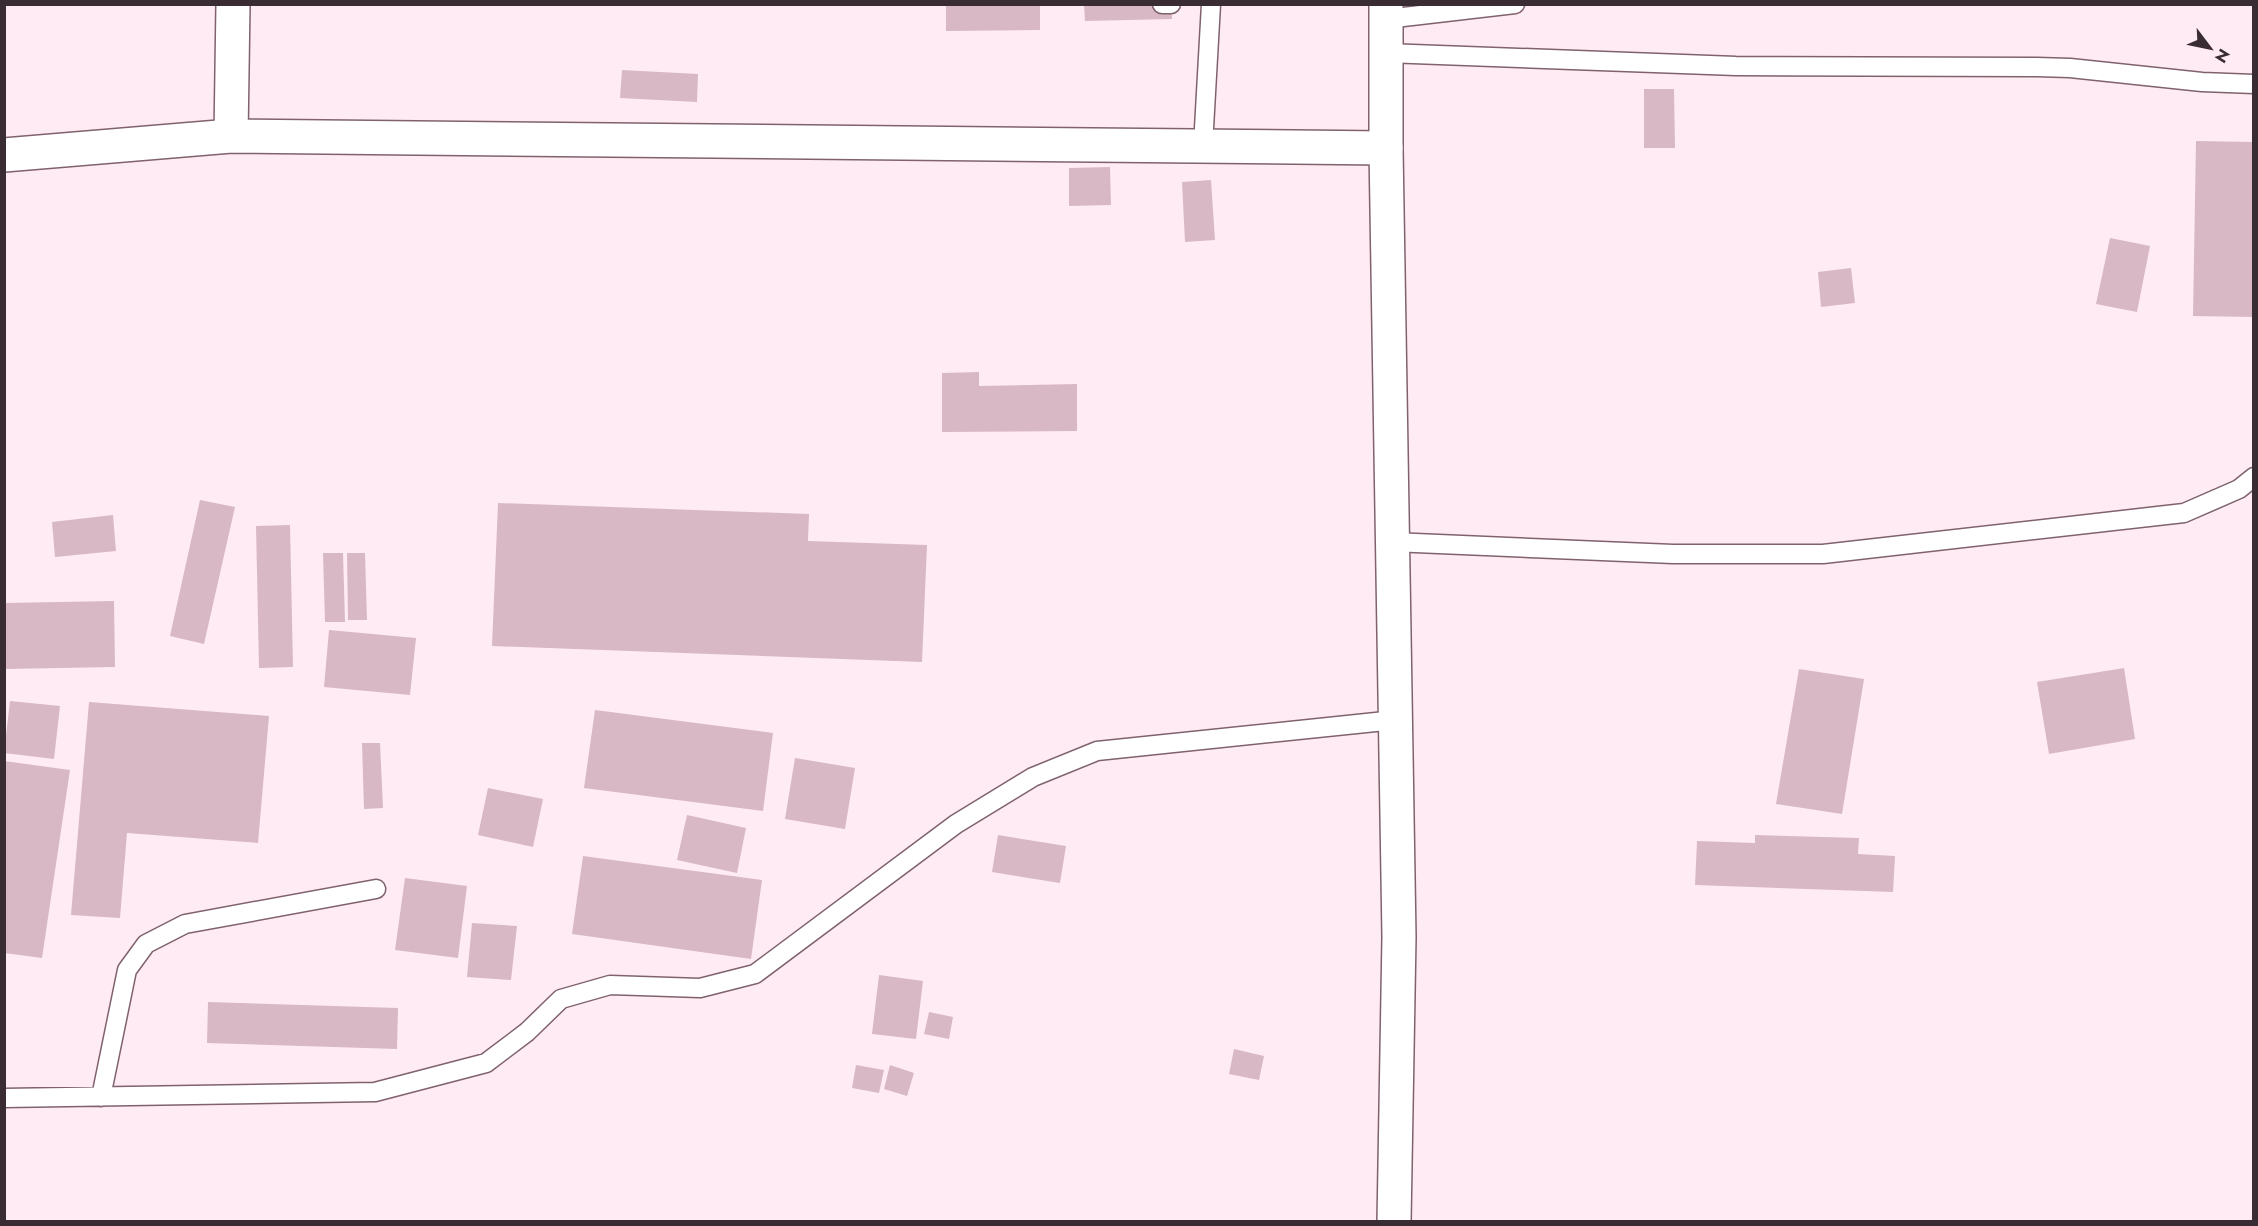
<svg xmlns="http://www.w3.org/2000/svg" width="2258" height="1226" viewBox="0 0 2258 1226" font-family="Jost,sans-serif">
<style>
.building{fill:#d8b8c5}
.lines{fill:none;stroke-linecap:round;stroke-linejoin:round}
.lane-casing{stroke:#7f626e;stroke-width:21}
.street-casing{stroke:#7f626e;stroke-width:36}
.secondary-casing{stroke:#7f626e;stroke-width:36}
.lane{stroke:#fff;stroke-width:18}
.street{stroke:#fff;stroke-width:33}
.secondary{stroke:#fff;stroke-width:33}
</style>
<rect width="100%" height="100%" fill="#ffebf3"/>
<path class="building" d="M946 4H1040V30L946 31Z
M1084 4H1171L1172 19 1085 21Z
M622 70 698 74 697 102 620 98Z
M1644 89H1674L1675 148H1644Z
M2196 141 2254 142V317L2193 316Z
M1110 167 1111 205 1069 206V168Z
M1211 180 1215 240 1185 242 1182 182Z
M2110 238 2150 246 2137 312 2096 304Z
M1851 268 1855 303 1821 307 1818 272Z
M979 372V386L1077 384V431L942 432V373Z
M200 500 235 507 204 644 170 636Z
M498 503 809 514 808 541 927 545 922 662 492 646Z
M113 515 116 551 55 557 52 522Z
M290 525 293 667 259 668 256 526Z
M323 553H343L345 622H325Z
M347 553H365L367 620H348Z
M114 601 115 667 4 669V603Z
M329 630 416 638 410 695 324 687Z
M2124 668 2135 739 2049 754 2037 682Z
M1799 669 1864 679 1842 814 1776 804Z
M10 701 60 706 54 759 4 753Z
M89 702 269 716 258 843 127 833 120 918 71 915Z
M595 710 773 733 763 811 584 788Z
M362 743H380L383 808 364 809Z
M795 758 855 768 845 829 785 819Z
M4 761 70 770 42 958 4 953Z
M488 788 543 799 533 847 478 835Z
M687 815 746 828 737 873 677 860Z
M998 835 1066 846 1060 883 992 872Z
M1755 835 1859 838 1858 854 1895 856 1893 892 1695 885 1697 841 1755 843Z
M583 856 762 880 751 959 572 934Z
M405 878 467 886 458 958 395 950Z
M472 923 517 926 511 980 467 977Z
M879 975 923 981 916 1039 872 1034Z
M208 1002 398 1008 397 1049 207 1043Z
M929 1012 953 1017 949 1039 924 1034Z
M1234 1049 1264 1056 1259 1080 1229 1074Z
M856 1065 884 1070 879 1093 852 1088Z
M890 1065 914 1073 907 1096 884 1089Z"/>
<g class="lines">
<g class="lane-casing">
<path id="lane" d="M1162 4H1171
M1386 19 1515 4
M1386 53 1736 66 2037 67 2070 68 2202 82 2254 84
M1203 146 1211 4
M1392 542 1673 554H1823L2184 513 2239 489 2254 477
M101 1097 127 970 146 944 185 924 376 889
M4 1098 375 1092 486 1063 527 1032 561 999 610 985 700 988 755 974 956 824 1033 777 1097 751 1395 720"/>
</g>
<g class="street-casing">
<path id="street" d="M231 136 233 4
M4 155 231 136 1386 148"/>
</g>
<g class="secondary-casing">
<path id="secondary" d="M1386 4V148L1399 937 1394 1222"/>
</g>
<use href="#lane" class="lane"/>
<use href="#street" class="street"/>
<use href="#secondary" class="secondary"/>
</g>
<rect width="2258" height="1226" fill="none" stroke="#392c32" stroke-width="12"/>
<g transform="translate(2210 48) rotate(122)" stroke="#ffebf3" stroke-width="4.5" paint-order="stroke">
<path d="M0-4.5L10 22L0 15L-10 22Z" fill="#392c32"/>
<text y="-9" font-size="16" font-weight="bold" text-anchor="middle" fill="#392c32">N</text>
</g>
</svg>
